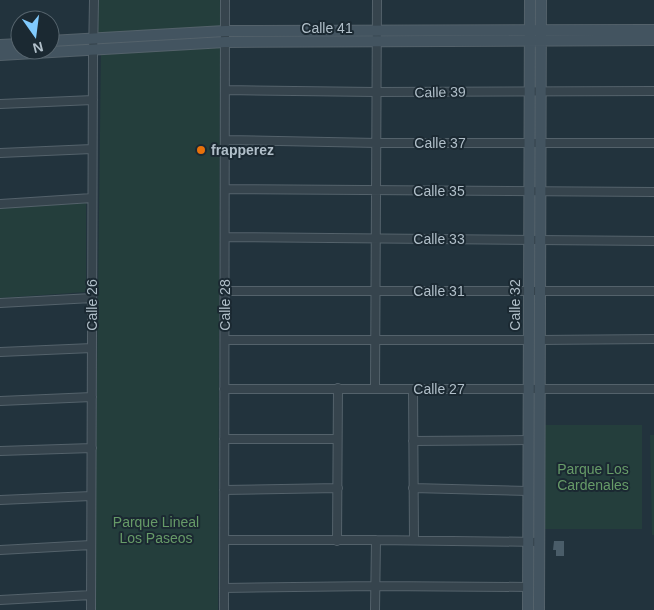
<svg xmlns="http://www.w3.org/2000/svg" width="654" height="610" viewBox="0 0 654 610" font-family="Arial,sans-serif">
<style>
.green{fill:#243e3c}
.building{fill:#4a5d69}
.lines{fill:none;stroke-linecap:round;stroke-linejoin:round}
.street-casing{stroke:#54626b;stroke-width:10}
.secondary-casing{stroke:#54626b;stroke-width:12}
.street{stroke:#36444d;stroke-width:8}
.secondary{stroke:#435460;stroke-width:10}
.food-dot{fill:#e8710a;stroke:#1b2932;stroke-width:2}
.labels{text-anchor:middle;stroke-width:4;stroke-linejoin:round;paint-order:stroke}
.street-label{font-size:14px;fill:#b1bfc9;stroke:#1b2932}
.poi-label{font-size:14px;font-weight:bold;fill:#b1bfc9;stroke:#1b2932;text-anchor:start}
.park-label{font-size:14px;fill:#679b68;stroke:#1b2932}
</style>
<rect width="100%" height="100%" fill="#22333d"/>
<path class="green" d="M98 0H222L221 25 217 27 100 35 97 32Z
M220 47 218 610H94L101 53Z
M86 203V292L0 298V208Z
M544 425H642V529H544Z
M650 435H654V535H652Z"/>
<path class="building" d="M554 541H564V556H556V550H553Z"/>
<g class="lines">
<g class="street-casing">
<path id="street" d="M225 90 375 92 654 91
M0 104 93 100
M225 140 377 143H654
M0 153 92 149
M225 189 654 192
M0 204 92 198
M225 237 654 241
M225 291H654
M0 303 92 298
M225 340H529
M540 340 654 339
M0 352 92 348
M224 389H654
M375 389 377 0
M413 389 414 540
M0 401 92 397
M224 439H337
M413 441 528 440
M0 451 92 448
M413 488 528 491
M224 490 338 488
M0 500 91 496
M224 540H376L539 542
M337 541 338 388
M0 550 91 545
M224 588 375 586 528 587
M0 600 91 595
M91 610 93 57 94 0
M224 610 225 0
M375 610 376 540"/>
</g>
<g class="secondary-casing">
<path id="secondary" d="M50 41 225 31 654 30
M0 45 20 44
M0 55 225 42 654 40
M528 610 530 0
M539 610 541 0"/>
</g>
<use href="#street" class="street"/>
<use href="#secondary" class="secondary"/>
</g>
<circle class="food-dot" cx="201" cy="150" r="5"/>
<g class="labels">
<g class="street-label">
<text x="327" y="33">Calle 41</text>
<text transform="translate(440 92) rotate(-1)" y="5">Calle 39</text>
<text x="440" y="148">Calle 37</text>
<text x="439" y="196">Calle 35</text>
<text x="439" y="244">Calle 33</text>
<text x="439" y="296">Calle 31</text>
<text transform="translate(92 305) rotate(-90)" y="5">Calle 26</text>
<text transform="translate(225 305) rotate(-90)" y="5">Calle 28</text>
<text transform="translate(515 305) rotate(-90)" y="5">Calle 32</text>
<text x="439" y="394">Calle 27</text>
</g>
<g class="poi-label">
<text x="211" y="155">frapperez</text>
</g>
<g class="park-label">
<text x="593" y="474">Parque Los<tspan x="593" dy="16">Cardenales</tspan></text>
<text x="156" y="527">Parque Lineal<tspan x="156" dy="16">Los Paseos</tspan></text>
</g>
</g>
<g transform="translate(35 35) rotate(166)"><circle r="24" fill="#1b2932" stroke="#57656e"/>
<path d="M0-4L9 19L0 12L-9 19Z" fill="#81cafd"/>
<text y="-8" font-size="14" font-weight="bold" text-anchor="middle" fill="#b1bfc9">N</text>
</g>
</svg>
